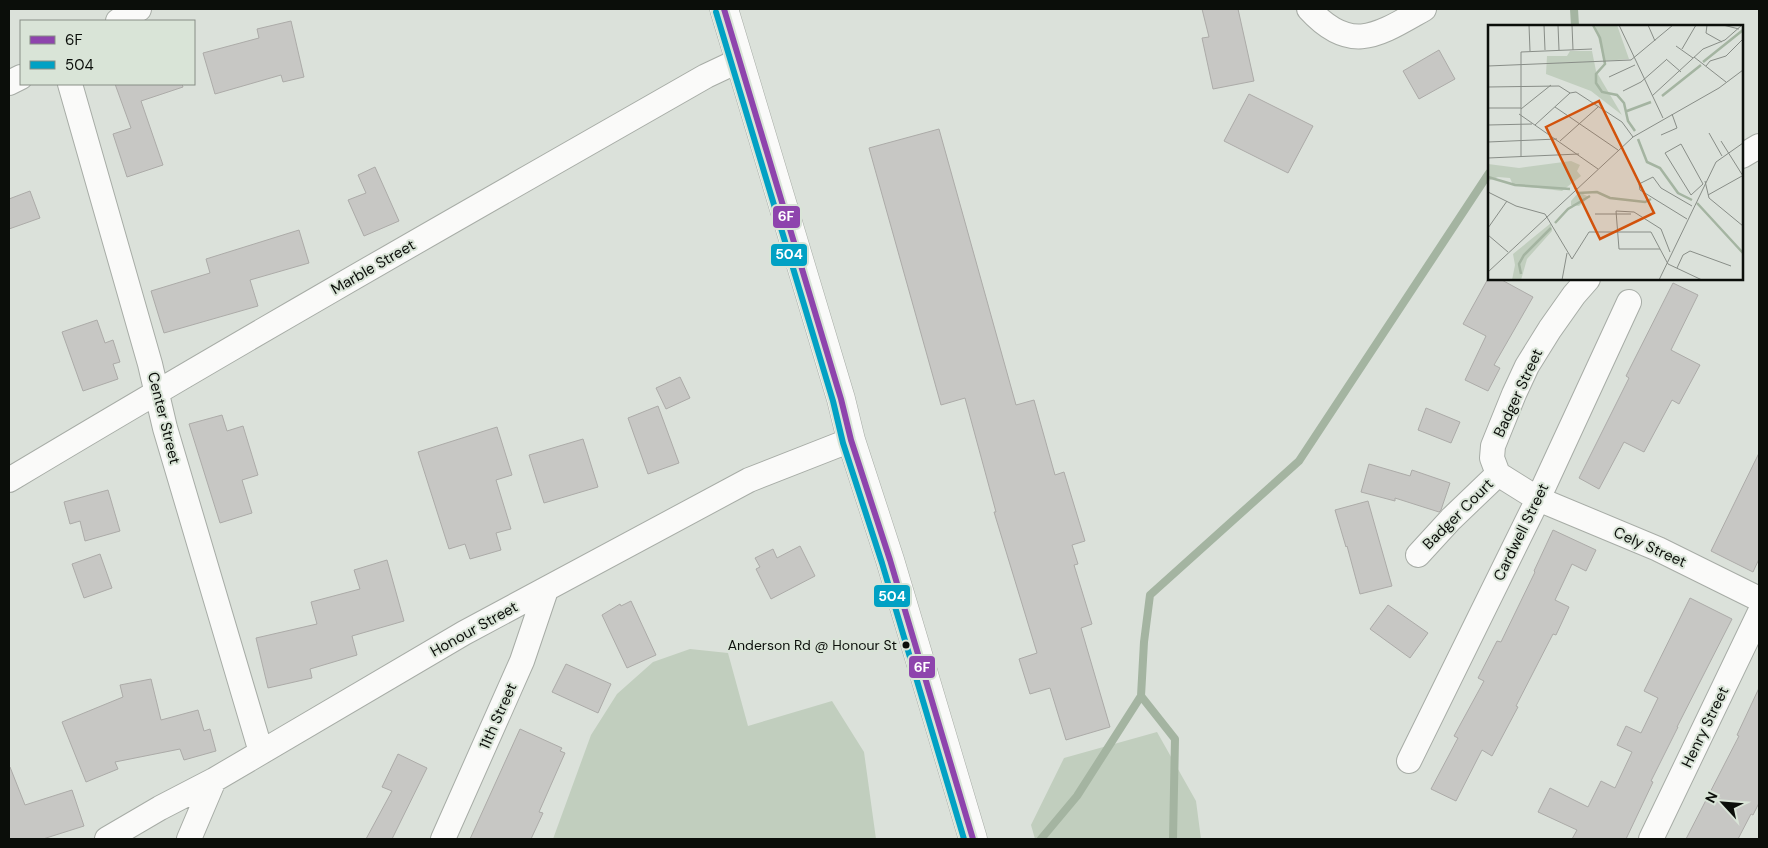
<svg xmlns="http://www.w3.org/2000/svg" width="1768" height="848" viewBox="0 0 1768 848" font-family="'DM Sans',sans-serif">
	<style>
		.green { fill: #c1cebe }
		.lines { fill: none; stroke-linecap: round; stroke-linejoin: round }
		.stream { stroke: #a4b4a1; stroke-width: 8 }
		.building { fill: #c7c7c4; stroke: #acaba8 }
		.minor-casing { stroke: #a7aca6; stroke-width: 26 }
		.secondary-casing { stroke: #a7aca6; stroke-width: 29 }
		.minor { stroke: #fafaf9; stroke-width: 24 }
		.secondary { stroke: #fafaf9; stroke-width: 28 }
		.bus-1-casing { stroke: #d9e4d7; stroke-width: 10 }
		.bus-2-casing { stroke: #d9e4d7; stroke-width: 10 }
		.bus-1 { stroke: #8e44ad; stroke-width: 6 }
		.bus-2 { stroke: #01a1c4; stroke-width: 6 }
		.bus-dot { fill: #0b0e0a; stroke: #d9e4d7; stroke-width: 2 }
		.labels { text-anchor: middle; stroke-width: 4; stroke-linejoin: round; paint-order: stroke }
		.bus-label { font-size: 14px; fill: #0b0e0a; stroke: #d9e4d7; text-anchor: end }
		.street-label { font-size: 15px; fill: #0b0e0a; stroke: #d9e4d7 }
		.inset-river { fill: none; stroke: #a4b4a1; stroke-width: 2.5 }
		.inset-road { fill: none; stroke: #888d87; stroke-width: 1 }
		.view { fill: #d2520c; fill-opacity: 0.15; stroke: #d2520c; stroke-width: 2.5 }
		.inset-edge { fill: none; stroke: #0b0e0a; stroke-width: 2.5 }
		.line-badge { stroke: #d9e4d7; stroke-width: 2 }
		.badge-label { font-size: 14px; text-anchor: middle; font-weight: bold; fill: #fff }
	</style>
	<rect width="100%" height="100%" fill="#dbe1da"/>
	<path class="green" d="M 690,649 L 728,653 L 748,726 L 832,701 L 864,752 L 876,839 L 553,839 L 591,735 L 617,694 L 653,662 Z
		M 1157,732 L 1196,801 L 1201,839 L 1035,839 L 1031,825 L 1064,758 Z"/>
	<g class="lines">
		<path class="stream" d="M 1574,9 L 1575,26
			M 1141,696 L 1175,739 L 1173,839
			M 1041,839 L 1077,796 L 1141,696 L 1144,642 L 1150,595 L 1299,461 L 1489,173"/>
	</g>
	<path class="building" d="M 1202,9 L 1238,9 L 1254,81 L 1213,89 L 1202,38 L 1209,37 Z
		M 291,21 L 304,77 L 283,82 L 281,75 L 215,94 L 203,53 L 259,38 L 257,29 Z
		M 1439,50 L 1455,79 L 1419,99 L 1403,71 Z
		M 115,84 L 182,84 L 183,87 L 141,101 L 163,165 L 127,177 L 113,134 L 131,128 Z
		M 1249,94 L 1313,126 L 1288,173 L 1224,141 Z
		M 939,129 L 1016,405 L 1034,400 L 1055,475 L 1064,472 L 1085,541 L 1072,545 L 1078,564 L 1074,565 L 1092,624 L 1081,628 L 1110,727 L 1066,740 L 1050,688 L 1030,694 L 1019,659 L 1037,653 L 994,512 L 996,512 L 965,398 L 941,405 L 869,148 Z
		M 375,167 L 399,221 L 364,236 L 348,200 L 366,193 L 358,175 Z
		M 30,191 L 40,218 L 9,229 L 9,199 Z
		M 299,230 L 309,263 L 250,280 L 258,306 L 164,333 L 151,291 L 210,273 L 206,259 Z
		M 1489,277 L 1489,279 L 1500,279 L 1533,297 L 1494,365 L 1500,368 L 1488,391 L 1465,380 L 1486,336 L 1463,324 Z
		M 1673,283 L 1698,295 L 1671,350 L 1700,365 L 1679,404 L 1672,400 L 1644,452 L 1624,442 L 1599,489 L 1579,478 L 1629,378 L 1626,376 Z
		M 97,320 L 105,343 L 113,340 L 120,362 L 113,364 L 118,379 L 83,391 L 62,332 Z
		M 680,377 L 690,398 L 666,409 L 656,388 Z
		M 658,406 L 679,463 L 648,474 L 628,418 Z
		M 1426,408 L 1460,422 L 1451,443 L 1418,430 Z
		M 222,415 L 227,431 L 243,426 L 258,475 L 242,480 L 252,513 L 220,523 L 189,424 Z
		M 497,427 L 512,475 L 496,480 L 511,529 L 496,533 L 501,550 L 470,559 L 465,544 L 449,549 L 418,452 Z
		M 583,439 L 598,487 L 544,503 L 529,455 Z
		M 1759,453 L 1759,559 L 1753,572 L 1711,551 Z
		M 1369,464 L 1410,476 L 1412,470 L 1450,483 L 1441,510 L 1439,512 L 1395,498 L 1395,501 L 1361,492 Z
		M 108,490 L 120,531 L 85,541 L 80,521 L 70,524 L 64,502 Z
		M 1368,501 L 1392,586 L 1360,594 L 1347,546 L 1346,547 L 1335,510 Z
		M 1553,530 L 1596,550 L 1586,571 L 1572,564 L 1555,600 L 1569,607 L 1556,635 L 1553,634 L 1516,706 L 1518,707 L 1492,756 L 1482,750 L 1456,801 L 1431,789 L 1458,738 L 1454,736 L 1484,681 L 1478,678 L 1497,641 L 1501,642 L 1535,572 L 1534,571 Z
		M 800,546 L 815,576 L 771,599 L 756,569 L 760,567 L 755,558 L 773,549 L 777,558 Z
		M 100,554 L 112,588 L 84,598 L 72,564 Z
		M 387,560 L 404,621 L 352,636 L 357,655 L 310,669 L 312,678 L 268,688 L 256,638 L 317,624 L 311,602 L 360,589 L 354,570 Z
		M 1690,598 L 1732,619 L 1677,727 L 1678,727 L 1651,781 L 1653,782 L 1626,839 L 1572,839 L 1577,830 L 1538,812 L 1550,788 L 1588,807 L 1601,781 L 1615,788 L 1632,752 L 1617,745 L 1626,726 L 1641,733 L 1658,698 L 1644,691 Z
		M 631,601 L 656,655 L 627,668 L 602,615 L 620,604 L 621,606 Z
		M 1388,605 L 1428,633 L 1410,658 L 1370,629 Z
		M 566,664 L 611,684 L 598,713 L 552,692 Z
		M 151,679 L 161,720 L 198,710 L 204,731 L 210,729 L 216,751 L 184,760 L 180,749 L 115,762 L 118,769 L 86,782 L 62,722 L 123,697 L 120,685 Z
		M 1759,688 L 1759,803 L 1753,815 L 1751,814 L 1738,839 L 1686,839 L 1739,736 L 1737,735 Z
		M 520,729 L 562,748 L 560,751 L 565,753 L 539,812 L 543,813 L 531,839 L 470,839 Z
		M 398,754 L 427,768 L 392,839 L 366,839 L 392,791 L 382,787 Z
		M 9,767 L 10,767 L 25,805 L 72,790 L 84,826 L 43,839 L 9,839 Z"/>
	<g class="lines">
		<defs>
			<path id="minor" d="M 1309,9 C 1351,55 1378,35 1424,9
				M 118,21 L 139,9
				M 9,83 L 21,77
				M 70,84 L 150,364 L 165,428 L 261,752
				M 1742,156 L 1759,146
				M 1588,279 L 1574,295 L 1550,329 L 1527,366 L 1514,394 L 1493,446 L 1492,458 L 1498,474 L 1538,499 L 1658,549 L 1759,599
				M 9,480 C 239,342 473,209 706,76 L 740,60
				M 1418,555 L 1451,519 L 1498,474
				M 1409,761 L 1538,499 L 1629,302
				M 107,839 L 160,808 L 214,780 L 464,633 L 749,480 L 851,440
				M 189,839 L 214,780
				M 443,839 L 522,661 L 546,590
				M 1651,839 L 1759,614"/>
			<path id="secondary" d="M 724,9 L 841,399 L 851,440 L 890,560 L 973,839"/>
		</defs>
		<use href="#minor" class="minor-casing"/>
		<use href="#secondary" class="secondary-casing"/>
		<use href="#minor" class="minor"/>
		<use href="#secondary" class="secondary"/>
		<defs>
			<path id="bus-1" d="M 724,9 L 841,399 L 851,440 L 890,560 L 973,839"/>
			<path id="bus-2" d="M 716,12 L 833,401 L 843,443 L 882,563 L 964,839"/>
		</defs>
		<use href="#bus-1" class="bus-1-casing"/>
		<use href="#bus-2" class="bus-2-casing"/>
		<use href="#bus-1" class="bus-1"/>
		<use href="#bus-2" class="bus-2"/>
	</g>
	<circle class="bus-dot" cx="906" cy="645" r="4.5"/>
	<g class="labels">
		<g class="bus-label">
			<text x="897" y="650">Anderson Rd @ Honour St</text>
		</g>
		<g class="street-label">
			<text transform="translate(373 267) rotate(-30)" y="5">Marble Street</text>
			<text transform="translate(1518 393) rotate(-65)" y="5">Badger Street</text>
			<text transform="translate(164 418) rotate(76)" y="5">Center Street</text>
			<text transform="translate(1458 514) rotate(-45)" y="5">Badger Court</text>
			<text transform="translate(1521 532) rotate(-64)" y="5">Cardwell Street</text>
			<text transform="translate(1650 547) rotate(24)" y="5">Cely Street</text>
			<text transform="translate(474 629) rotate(-29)" y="5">Honour Street</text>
			<text transform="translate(498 716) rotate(-66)" y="5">11th Street</text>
			<text transform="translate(1705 727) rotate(-64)" y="5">Henry Street</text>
		</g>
	</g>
	<g transform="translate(1488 25)">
		<rect width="255" height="255" fill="#dbe1da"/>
		<path d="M 107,0 L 129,0 L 141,34 L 116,36 ZM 82,26 L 104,26 L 108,46 L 134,90 L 103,66 L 58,49 L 59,31 L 79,31 ZM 83,136 L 92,140 L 89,146 L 93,151 L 74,166 L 25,160 L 22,153 L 10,152 L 0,156 L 0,139 L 31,143 ZM 91,167 L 101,172 L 91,181 L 83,180 L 83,176 ZM 63,198 L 64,206 L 39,234 L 33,255 L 24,255 L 27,240 L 25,229 Z" fill="#c1cebe"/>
		<path class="inset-river" d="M 105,0 L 112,13 L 117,39 L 108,49 L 108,58 L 114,67 L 129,70 L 136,78 L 140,96 L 147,106M 215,37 L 255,5M 174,71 L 213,40M 139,86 L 163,77M 150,114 L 159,137 L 172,143 L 190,168 L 204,175M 0,152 L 27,160 L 82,164M 90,168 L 109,167 L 122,173 L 157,177 L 163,174M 209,178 L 255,228M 67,198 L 80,184 L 102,171M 33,249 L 31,239 L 36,230 L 63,203"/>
		<path class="inset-road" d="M 41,0 L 42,26M 56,0 L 57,25M 70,0 L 71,25M 84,0 L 85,25M 131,0 L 175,93M 160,0 L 167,16M 219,0 L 218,8 L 234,17M 235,0 L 251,4M 188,21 L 205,33M 194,24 L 208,0M 206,32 L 238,57M 178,34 L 193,47M 0,41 L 143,35 L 185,0M 218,41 L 222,36 L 238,31 L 255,14M 121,52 L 147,40M 0,62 L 71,61 L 82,68 L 88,67 L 134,97 L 145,112M 135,66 L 153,57 L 178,35M 164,71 L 215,24 L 237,15 L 254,0M 67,82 L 130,125M 0,83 L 33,83M 33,84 L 63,60M 31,89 L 110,144M 0,100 L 44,99M 47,100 L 82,68M 221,108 L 234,131M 173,110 L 189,103 L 184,89M 72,116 L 110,82M 233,116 L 255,151M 0,117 L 69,114M 193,119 L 215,159 L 203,170 L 177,128 ZM 33,132 L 33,27 L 104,24M 0,133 L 91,129M 217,156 L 221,173 L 255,201M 0,167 L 28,181 L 57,189 L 84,234 L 101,207 L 163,207 L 180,239 L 214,255M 220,170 L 254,151M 107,189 L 143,189M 199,194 L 152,165 L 151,159 L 165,152 L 173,163 L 204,181M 0,203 L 19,176M 0,210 L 20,227M 172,224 L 131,224 L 128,186 L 146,187 L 173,204 L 182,227M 189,243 L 195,230 L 202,226 L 243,241M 0,247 L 145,112 L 231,63 L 255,45M 74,255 L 79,228M 171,255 L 228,137 L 255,118"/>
		<path class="view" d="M 111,76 L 166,188 L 112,214 L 58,102 Z"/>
		<rect width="255" height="255" class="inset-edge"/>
	</g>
	<g class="line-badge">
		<rect x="772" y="205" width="29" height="24" rx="5" fill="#8e44ad"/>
		<rect x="770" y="243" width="38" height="24" rx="5" fill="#01a1c4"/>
		<rect x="873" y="584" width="38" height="24" rx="5" fill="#01a1c4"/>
		<rect x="908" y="655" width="28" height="24" rx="5" fill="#8e44ad"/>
	</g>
	<g class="badge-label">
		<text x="786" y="221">6F</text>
		<text x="789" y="259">504</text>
		<text x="892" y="601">504</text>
		<text x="922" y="672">6F</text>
	</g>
	<rect width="1768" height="848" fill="none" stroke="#0b0e0a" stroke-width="20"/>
	<rect x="20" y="20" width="175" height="65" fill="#d9e4d7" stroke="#878e85"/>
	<rect x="30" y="36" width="25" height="8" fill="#8e44ad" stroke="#878e85"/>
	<text x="65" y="45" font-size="15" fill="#0b0e0a">6F</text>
	<rect x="30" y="61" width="25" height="8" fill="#01a1c4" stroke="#878e85"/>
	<text x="65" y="70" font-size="15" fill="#0b0e0a">504</text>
	<g transform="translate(1723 803) rotate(296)" stroke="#d9e4d7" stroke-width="4" paint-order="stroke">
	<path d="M0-4L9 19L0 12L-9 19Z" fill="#0b0e0a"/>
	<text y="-8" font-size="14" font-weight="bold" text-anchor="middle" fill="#0b0e0a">N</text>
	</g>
</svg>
